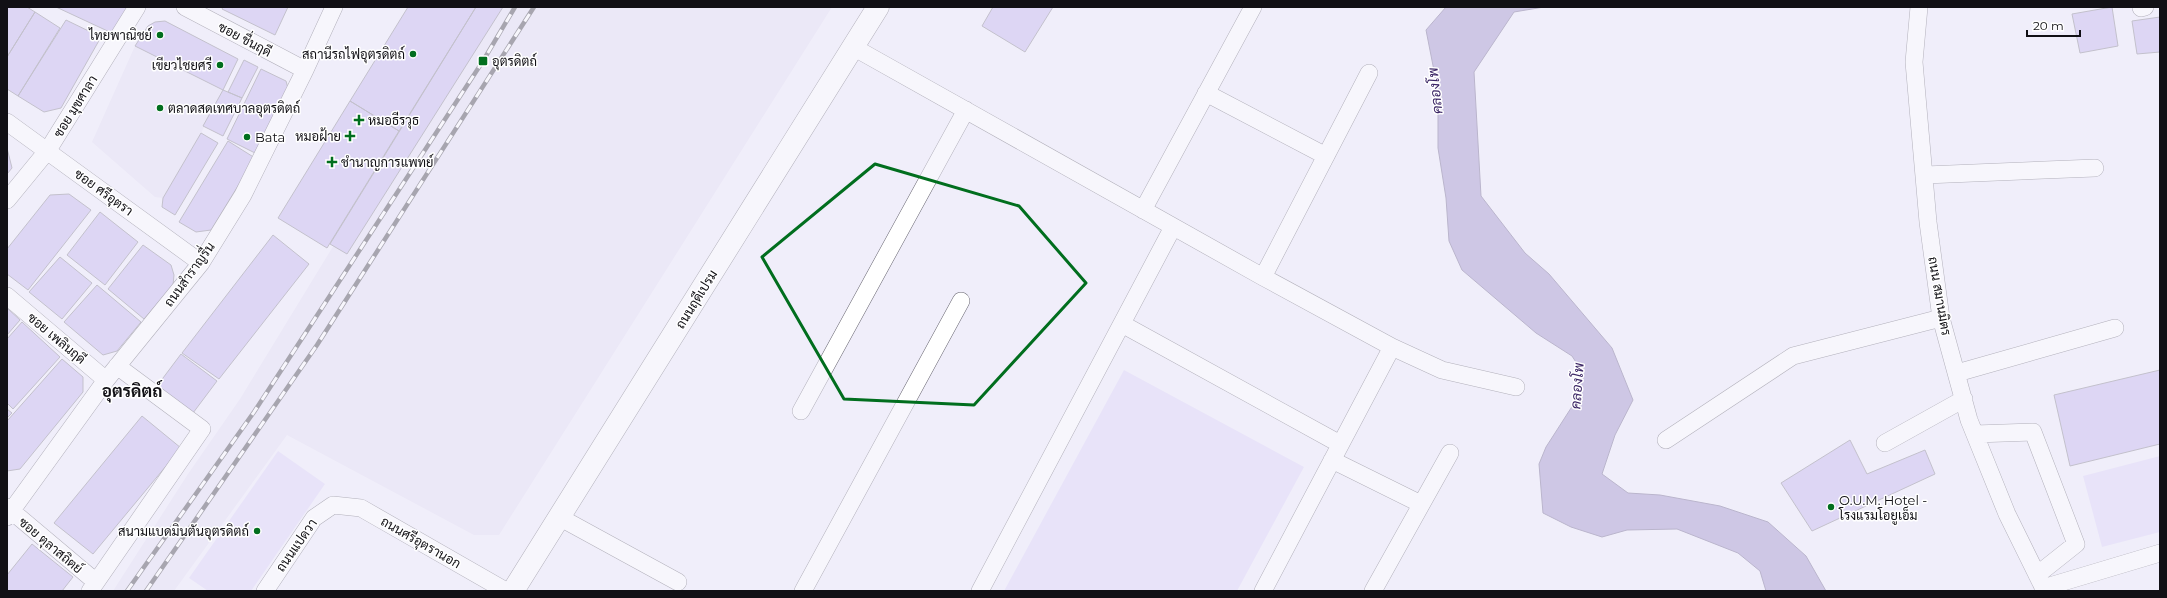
<svg xmlns="http://www.w3.org/2000/svg" width="2167" height="598" viewBox="0 0 2167 598" font-family="Montserrat,Sarabun,sans-serif">
	<style>
		.built { fill: #e4dff3 }
		.green { fill: #ded6f8 }
		.water { fill: #a598cd; stroke: #796f96 }
		.building { fill: #c5b8ee; stroke: #8c8995 }
		.lines { fill: none; stroke-linecap: round; stroke-linejoin: round }
		.minor-casing { stroke: #686671; stroke-width: 18 }
		.major-casing { stroke: #686671; stroke-width: 23 }
		.minor { stroke: #fff; stroke-width: 17 }
		.major { stroke: #fff; stroke-width: 22 }
		.rail-casing { stroke: #4e4d54; stroke-width: 4.5 }
		.rail { stroke: #fff; stroke-width: 3; stroke-dasharray: 9; stroke-linecap: butt }
		.marked { fill: none; stroke: #016e1e; stroke-width: 3; stroke-linejoin: round }
		.poi-dot { fill: #016e1e; stroke: #fff; stroke-width: 1.5 }
		.labels { text-anchor: middle; stroke-width: 3; stroke-linejoin: round; paint-order: stroke }
		.poi-label { font-size: 13px; fill: #111015; stroke: #fff; text-anchor: start }
		.street-label { font-size: 13px; fill: #111015; stroke: #fff }
		.water-label { font-size: 14px; font-style: italic; fill: #3a2464; stroke: #fff }
		.district-label { font-size: 17px; font-weight: bold; fill: #111015; stroke: #fff }
	</style>
	<rect width="100%" height="100%" fill="#f0eefa"/>
	<path class="built" d="M 479,7 L 832,7 L 499,535 L 474,535 L 287,435 L 174,591 L 113,591 L 188,474 L 240,399 Z
		M 135,46 L 223,90 L 201,133 L 163,198 L 155,197 L 92,142 Z"/>
	<path class="green" d="M 1124,370 L 1304,467 L 1237,591 L 1004,591 Z
		M 278,451 L 325,484 L 251,591 L 208,591 L 189,578 Z
		M 2160,456 L 2160,532 L 2102,547 L 2083,476 Z"/>
	<path class="water" d="M 1446,7 L 1544,7 L 1514,12 L 1474,72 L 1481,196 L 1525,253 L 1549,274 L 1612,348 L 1633,400 L 1615,435 L 1602,474 L 1628,493 L 1660,495 L 1720,506 L 1768,522 L 1806,556 L 1826,591 L 1766,591 L 1760,571 L 1738,553 L 1677,529 L 1627,530 L 1602,537 L 1571,527 L 1543,513 L 1539,464 L 1546,447 L 1573,405 L 1581,370 L 1572,356 L 1536,333 L 1462,270 L 1449,241 L 1446,198 L 1438,148 L 1438,91 L 1426,30 Z"/>
	<path class="building" d="M 7,7 L 27,7 L 35,12 L 7,57 Z
		M 56,7 L 128,7 L 114,34 Z
		M 223,7 L 288,7 L 275,35 L 222,9 Z
		M 408,7 L 476,7 L 399,131 L 350,101 Z
		M 476,7 L 503,7 L 347,254 L 330,244 Z
		M 993,7 L 1053,7 L 1025,52 L 982,26 Z
		M 2112,7 L 2118,46 L 2080,53 L 2072,14 Z
		M 35,12 L 60,28 L 18,96 L 7,89 L 7,57 Z
		M 2160,17 L 2160,52 L 2137,54 L 2132,21 Z
		M 66,20 L 101,37 L 61,108 L 44,112 L 18,96 Z
		M 165,21 L 238,59 L 223,90 L 135,46 L 148,26 L 155,22 Z
		M 244,60 L 258,67 L 242,98 L 228,92 Z
		M 261,69 L 286,81 L 289,92 L 257,154 L 227,139 Z
		M 223,90 L 242,98 L 223,136 L 203,126 Z
		M 350,101 L 399,131 L 327,248 L 278,218 Z
		M 201,133 L 218,143 L 175,215 L 162,207 L 163,198 Z
		M 228,141 L 255,158 L 211,230 L 196,232 L 179,222 Z
		M 7,148 L 12,168 L 7,174 Z
		M 69,194 L 91,210 L 28,290 L 7,274 L 7,249 L 50,195 Z
		M 100,212 L 138,242 L 105,285 L 67,255 Z
		M 273,235 L 309,264 L 219,379 L 182,353 Z
		M 143,245 L 171,265 L 174,275 L 173,285 L 144,319 L 108,289 Z
		M 60,257 L 92,283 L 62,319 L 29,292 Z
		M 97,285 L 141,322 L 117,351 L 103,355 L 64,322 Z
		M 7,308 L 20,320 L 7,335 Z
		M 22,322 L 60,357 L 13,409 L 7,403 L 7,339 Z
		M 181,354 L 217,381 L 193,413 L 157,386 Z
		M 62,359 L 83,377 L 83,392 L 20,469 L 7,471 L 7,421 Z
		M 2160,370 L 2160,444 L 2070,466 L 2054,395 Z
		M 7,409 L 12,413 L 7,418 Z
		M 142,416 L 181,448 L 93,554 L 54,523 Z
		M 1850,440 L 1867,474 L 1925,450 L 1935,474 L 1812,531 L 1781,483 Z
		M 32,544 L 73,577 L 62,591 L 7,591 L 7,575 Z"/>
	<g class="lines">
		<defs>
			<path id="minor" d="M 185,7 L 305,70
				M 1919,7 L 1914,62 L 1928,222 L 1941,318 L 1969,420 L 2007,514 L 2045,591
				M 2141,8 L 2145,7
				M 853,47 L 1263,277 L 1392,347 L 1442,370 L 1516,387
				M 1206,93 L 1326,156
				M 7,122 L 201,263
				M 1925,175 L 2095,168
				M 7,200 L 48,150 L 137,7
				M 1143,210 L 1253,7
				M 1263,277 L 1369,73
				M 7,296 L 106,380
				M 1122,324 L 1340,444
				M 1957,373 L 2115,328
				M 801,411 L 966,110
				M 1975,434 L 2033,432 L 2076,544 L 2037,575
				M 1666,440 L 1793,356 L 1941,318
				M 1885,443 L 1964,399
				M 1332,460 L 1421,504
				M 7,507 L 96,582
				M 7,517 L 106,380 L 201,263 L 243,195 L 305,70 L 334,7
				M 559,517 L 678,582
				M 2043,588 L 2160,553
				M 90,591 L 202,429 L 117,366
				M 265,591 L 314,518 L 333,505 L 361,508 L 506,591
				M 803,591 L 961,301
				M 980,591 L 1173,227
				M 1263,591 L 1392,347
				M 1373,591 L 1450,453"/>
			<path id="major" d="M 513,591 L 878,7"/>
		</defs>
		<use href="#minor" class="minor-casing"/>
		<use href="#major" class="major-casing"/>
		<use href="#minor" class="minor"/>
		<use href="#major" class="major"/>
		<defs>
			<path id="rail" d="M 127,591 L 254,412 L 483,61 L 515,7
				M 146,591 L 317,345 L 534,7"/>
		</defs>
		<use href="#rail" class="rail-casing"/>
		<use href="#rail" class="rail"/>
	</g>
	<path d="M0 0H2167V598H0ZM 875,164 L 1019,206 L 1086,283 L 974,405 L 844,399 L 762,257 Z" fill="#f0eefa" fill-opacity=".55" fill-rule="evenodd"/>
	<path class="marked" d="M 875,164 L 1019,206 L 1086,283 L 974,405 L 844,399 L 762,257 Z"/>
	<g class="poi-dot">
		<circle cx="160" cy="35" r="4"/>
		<circle cx="413" cy="54" r="4"/>
		<rect x="478" y="56" width="10" height="10" rx="2"/>
		<circle cx="220" cy="65" r="4"/>
		<circle cx="160" cy="108" r="4"/>
		<path d="M357 114h4v4h4v4h-4v4h-4v-4h-4v-4h4z"/>
		<path d="M348 130h4v4h4v4h-4v4h-4v-4h-4v-4h4z"/>
		<circle cx="247" cy="137" r="4"/>
		<path d="M330 156h4v4h4v4h-4v4h-4v-4h-4v-4h4z"/>
		<circle cx="1831" cy="507" r="4"/>
		<circle cx="257" cy="531" r="4"/>
	</g>
	<g class="labels">
		<g class="poi-label">
			<text x="152" y="40" text-anchor="end">ไทยพาณิชย์</text>
			<text x="405" y="59" text-anchor="end">สถานีรถไฟอุตรดิตถ์</text>
			<text x="492" y="66">อุตรดิตถ์</text>
			<text x="212" y="70" text-anchor="end">เขียวไชยศรี</text>
			<text x="168" y="113">ตลาดสดเทศบาลอุตรดิตถ์</text>
			<text x="368" y="125">หมอธีรวุธ</text>
			<text x="341" y="141" text-anchor="end">หมอฝ้าย</text>
			<text x="255" y="142">Bata</text>
			<text x="341" y="167">ชำนาญการแพทย์</text>
			<text x="1839" y="505">O.U.M. Hotel -<tspan x="1839" dy="15">โรงแรมโอยูเอ็ม</tspan></text>
			<text x="249" y="536" text-anchor="end">สนามแบดมินตันอุตรดิตถ์</text>
		</g>
		<g class="street-label">
			<text transform="translate(245 39) rotate(28)" y="5">ซอย ชื่นฤดี</text>
			<text transform="translate(75 106) rotate(-58)" y="5">ซอย มุขศาลา</text>
			<text transform="translate(104 192) rotate(36)" y="5">ซอย ศรีอุตรา</text>
			<text transform="translate(189 274) rotate(-54)" y="5">ถนนสำราญรื่น</text>
			<text transform="translate(1940 296) rotate(80)" y="5">ถนน สมานมิตร</text>
			<text transform="translate(696 299) rotate(-58)" y="5">ถนนฤดีเปรม</text>
			<text transform="translate(57 338) rotate(40)" y="5">ซอย เพลินฤดี</text>
			<text transform="translate(421 542) rotate(30)" y="5">ถนนศรีอุตรานอก</text>
			<text transform="translate(51 545) rotate(40)" y="5">ซอย ตุลาสถิตย์</text>
			<text transform="translate(296 545) rotate(-55)" y="5">ถนนแปดวา</text>
		</g>
		<g class="water-label">
			<text transform="translate(1435 91) rotate(-96)" y="5">คลองโพ</text>
			<text transform="translate(1577 386) rotate(-86)" y="5">คลองโพ</text>
		</g>
		<g class="district-label">
			<text x="132" y="397">อุตรดิตถ์</text>
		</g>
	</g>
	<rect width="2167" height="598" fill="none" stroke="#111015" stroke-width="16"/>
	<path d="M2027 30v6h53v-6" fill="none" stroke="#111015" stroke-width="2"/>
	<text x="2033" y="30" font-size="12" fill="#111015" stroke="#ffffff" stroke-width="3" paint-order="stroke">20 m</text>
</svg>
